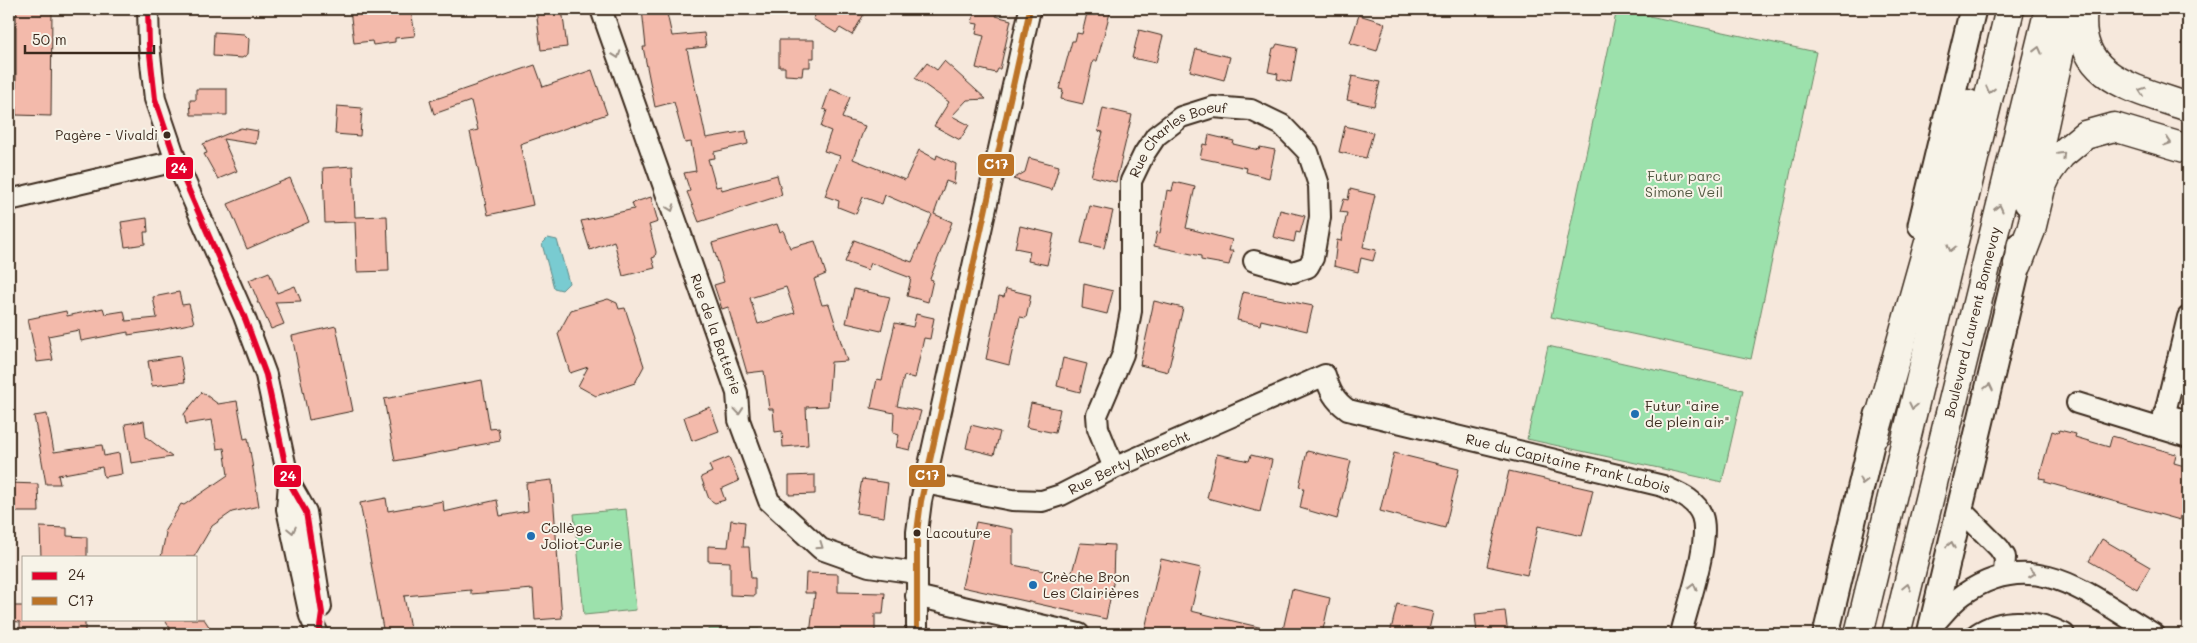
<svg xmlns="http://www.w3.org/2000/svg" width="2197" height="643" viewBox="0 0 2197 643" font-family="Mali,sans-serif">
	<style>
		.green { fill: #9ce1ac; stroke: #6c8665 }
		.water { fill: #79cbd1; stroke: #608b89 }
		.building { fill: #f3baab; stroke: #3b2a1e; fill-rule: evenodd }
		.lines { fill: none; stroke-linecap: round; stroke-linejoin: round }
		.minor-casing { stroke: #3b2a1e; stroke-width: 24 }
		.major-casing { stroke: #3b2a1e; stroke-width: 29 }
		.highway-casing { stroke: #3b2a1e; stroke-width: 31 }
		.minor { stroke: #f7f3e8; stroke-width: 20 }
		.major { stroke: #f7f3e8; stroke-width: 25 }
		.highway { stroke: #f7f3e8; stroke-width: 28 }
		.bus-1-casing { stroke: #f7f3e8; stroke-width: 10 }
		.bus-2-casing { stroke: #f7f3e8; stroke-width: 10 }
		.bus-1 { stroke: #e4002b; stroke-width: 6 }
		.bus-2 { stroke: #bc7326; stroke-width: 6 }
		.oneway { stroke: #998e83 }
		.bus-dot { fill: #3b2a1e; stroke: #f7f3e8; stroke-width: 2 }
		.poi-dot { fill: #1f6fb2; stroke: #f7f3e8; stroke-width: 2 }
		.labels { text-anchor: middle; stroke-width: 4; stroke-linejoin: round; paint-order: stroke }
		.bus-label { font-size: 13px; fill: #3b2a1e; stroke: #f7f3e8; text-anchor: end }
		.street-label { font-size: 14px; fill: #3b2a1e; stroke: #f7f3e8 }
		.park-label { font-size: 14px; fill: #535842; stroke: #f7f3e8 }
		.poi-label { font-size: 14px; fill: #3b2a1e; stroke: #f7f3e8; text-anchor: start }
		.line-badge { stroke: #f7f3e8; stroke-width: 2 }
		.badge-label { font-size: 14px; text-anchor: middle; font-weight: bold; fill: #fff }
	</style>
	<rect width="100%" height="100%" fill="#f6e8dc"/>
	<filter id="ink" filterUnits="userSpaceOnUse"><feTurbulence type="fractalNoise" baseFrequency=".02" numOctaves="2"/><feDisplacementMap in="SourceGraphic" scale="10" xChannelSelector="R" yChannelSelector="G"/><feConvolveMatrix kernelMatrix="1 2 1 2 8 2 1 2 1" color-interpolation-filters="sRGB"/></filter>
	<g filter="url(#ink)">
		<path class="green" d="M 1617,9 L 1816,52 L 1751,359 L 1551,317 Z
			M 1548,346 L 1743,390 L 1722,482 L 1527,439 Z
			M 626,509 L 636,610 L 584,615 L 574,514 Z
			M 709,629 L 759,629 L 759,634 L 709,634 Z"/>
		<path class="water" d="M 548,238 L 557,240 L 569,283 L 562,290 L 554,288 L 542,244 Z"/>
		<path class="building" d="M 16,9 L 52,9 L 51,116 L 16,115 Z
			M 350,9 L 411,9 L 415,36 L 395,38 L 395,42 L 373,45 L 372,41 L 354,43 Z
			M 536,9 L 562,9 L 567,47 L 541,50 Z
			M 642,9 L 666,9 L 672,36 L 704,33 L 706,47 L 687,49 L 706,138 L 746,131 L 748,144 L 714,152 L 715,158 L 708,159 L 716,187 L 721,186 L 722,190 L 777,175 L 782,195 L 699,222 L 687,192 L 690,191 L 684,173 L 696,171 L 691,142 L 685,143 L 674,102 L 655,107 L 643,47 L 646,47 Z
			M 819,9 L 867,9 L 852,35 L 840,28 L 836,33 L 813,19 Z
			M 975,9 L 998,9 L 996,16 L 1011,20 L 1000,69 L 998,69 L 996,73 L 976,68 L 984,36 L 976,34 L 978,24 L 972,23 Z
			M 1097,9 L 1111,9 L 1097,61 L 1093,61 L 1083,104 L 1061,99 L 1063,90 L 1059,89 L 1072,41 L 1075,41 L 1077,33 L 1082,34 L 1087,13 L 1095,15 Z
			M 1359,15 L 1385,23 L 1377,51 L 1350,43 Z
			M 1139,30 L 1163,36 L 1156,63 L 1132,58 Z
			M 214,32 L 244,34 L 249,39 L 248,54 L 242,58 L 213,56 Z
			M 779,40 L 814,40 L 814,58 L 810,58 L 810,67 L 803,67 L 802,76 L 785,75 L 785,67 L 779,67 Z
			M 1277,44 L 1297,48 L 1291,82 L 1277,79 L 1278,74 L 1268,72 L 1273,48 L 1275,48 Z
			M 1196,49 L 1230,57 L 1224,80 L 1190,71 Z
			M 944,61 L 986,99 L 967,100 L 952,116 L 969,125 L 960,140 L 934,126 L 949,102 L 915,78 L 927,63 L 937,70 Z
			M 535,65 L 543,87 L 592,70 L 607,114 L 520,144 L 533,205 L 488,215 L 470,132 L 478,130 L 471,101 L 434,114 L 430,101 Z
			M 1352,76 L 1380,82 L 1374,106 L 1347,100 Z
			M 196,89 L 227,89 L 227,115 L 191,115 L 190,100 L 196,100 Z
			M 830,89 L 850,97 L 842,118 L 865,126 L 853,159 L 905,180 L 919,150 L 936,159 L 937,155 L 956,164 L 954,184 L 946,181 L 934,214 L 952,222 L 930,279 L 933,280 L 928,302 L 907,296 L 911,278 L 871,263 L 868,270 L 845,262 L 854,240 L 912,262 L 932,215 L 885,195 L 882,204 L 863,197 L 856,214 L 838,207 L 839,201 L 825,196 L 840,156 L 824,151 L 831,131 L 821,127 L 827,110 L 823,109 Z
			M 337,106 L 362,108 L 360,136 L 335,134 Z
			M 1103,108 L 1132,115 L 1116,182 L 1091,176 L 1103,132 L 1098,131 Z
			M 1345,126 L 1373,133 L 1366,158 L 1339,152 Z
			M 241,128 L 258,131 L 256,144 L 223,139 L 237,171 L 218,179 L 204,154 L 207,153 L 203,144 Z
			M 1209,135 L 1234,141 L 1233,144 L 1259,150 L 1260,147 L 1275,150 L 1269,178 L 1246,172 L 1247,168 L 1200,158 L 1203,144 L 1207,145 Z
			M 1029,158 L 1059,166 L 1052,190 L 1013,179 L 1025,172 Z
			M 353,166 L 355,217 L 387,216 L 389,271 L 357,272 L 355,222 L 325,223 L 323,168 Z
			M 290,178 L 309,222 L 247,249 L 228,204 Z
			M 1174,182 L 1195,187 L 1186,228 L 1232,240 L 1229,251 L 1233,251 L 1229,265 L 1201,260 L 1201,256 L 1154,246 L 1157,232 L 1160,233 L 1167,190 L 1172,191 Z
			M 1350,189 L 1375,195 L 1363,247 L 1376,250 L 1373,261 L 1361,258 L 1358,272 L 1334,266 L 1337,240 L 1341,241 L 1347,213 L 1340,212 L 1344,199 L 1348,200 Z
			M 651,197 L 658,222 L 649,225 L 656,252 L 655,257 L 652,258 L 655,268 L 623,276 L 614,241 L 590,250 L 581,221 L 634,209 L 632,203 Z
			M 1090,206 L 1113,211 L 1104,248 L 1081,243 Z
			M 1280,210 L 1305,216 L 1300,233 L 1296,232 L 1294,242 L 1273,237 Z
			M 147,218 L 148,232 L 144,232 L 145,244 L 125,247 L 121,222 Z
			M 777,224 L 780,232 L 783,230 L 790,248 L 815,241 L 826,274 L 814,279 L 822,305 L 829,304 L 847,361 L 831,362 L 828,406 L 806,407 L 808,445 L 783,447 L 782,431 L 775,432 L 773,409 L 769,409 L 764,371 L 747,373 L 728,307 L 722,309 L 714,285 L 724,282 L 712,243 ZM 786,287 L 795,313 L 758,324 L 750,298 Z
			M 1020,226 L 1054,234 L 1047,265 L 1028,261 L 1030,251 L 1015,248 Z
			M 269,272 L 277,293 L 295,286 L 301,301 L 275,302 L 284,324 L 271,329 L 259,303 L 257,303 L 258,301 L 249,280 Z
			M 1084,284 L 1113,291 L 1107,314 L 1082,308 Z
			M 854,289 L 890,297 L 881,331 L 846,323 Z
			M 1006,289 L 1031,295 L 1026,318 L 1020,317 L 1009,365 L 986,359 L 999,296 L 1004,297 Z
			M 179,292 L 182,305 L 189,304 L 194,323 L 160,330 L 128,335 L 128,332 L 81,341 L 79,330 L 48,336 L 53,360 L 37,362 L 28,319 L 66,311 L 67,316 L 103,308 L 105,314 L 124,311 L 126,321 L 157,318 L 153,297 Z
			M 1243,292 L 1313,306 L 1307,331 L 1261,320 L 1260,325 L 1237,320 Z
			M 608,299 L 617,303 L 619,309 L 625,308 L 644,366 L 635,383 L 596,396 L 578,386 L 588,367 L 570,373 L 558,334 L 571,310 Z
			M 1154,301 L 1183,308 L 1168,372 L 1140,365 Z
			M 916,314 L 934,318 L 930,339 L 924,338 L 915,378 L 904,376 L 897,406 L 921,411 L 910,450 L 896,447 L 899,435 L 893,433 L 894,413 L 871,408 L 877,379 L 882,380 L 895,323 L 913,327 Z
			M 336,326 L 353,411 L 309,420 L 292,336 Z
			M 180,356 L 185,382 L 152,386 L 148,361 Z
			M 1063,358 L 1087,364 L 1080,392 L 1057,386 Z
			M 482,380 L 490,429 L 498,428 L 500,441 L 395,461 L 384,399 Z
			M 202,392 L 218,404 L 237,401 L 244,439 L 248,438 L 259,506 L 232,512 L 212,526 L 194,557 L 161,557 L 166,533 L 164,532 L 181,504 L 184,505 L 228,475 L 224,448 L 217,449 L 212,420 L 186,424 L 184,414 Z
			M 1031,403 L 1060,409 L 1055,433 L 1026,427 Z
			M 710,407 L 719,431 L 692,441 L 684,417 Z
			M 47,414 L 54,452 L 102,445 L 104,456 L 119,453 L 122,474 L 104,477 L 102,467 L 58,475 L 60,484 L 46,484 L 34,416 Z
			M 144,421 L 146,437 L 172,457 L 131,463 L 125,424 Z
			M 971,425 L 1000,432 L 994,455 L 966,448 Z
			M 2059,430 L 2076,434 L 2075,437 L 2109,447 L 2112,436 L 2176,454 L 2174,463 L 2188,467 L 2188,491 L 2180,520 L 2045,482 L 2045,479 L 2039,478 L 2052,431 L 2058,433 Z
			M 1307,451 L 1351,461 L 1337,519 L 1300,508 L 1304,488 L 1299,487 Z
			M 1394,453 L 1459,469 L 1445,528 L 1380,511 Z
			M 1217,454 L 1249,461 L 1251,455 L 1272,460 L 1260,512 L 1207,498 Z
			M 729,457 L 739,481 L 721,489 L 725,500 L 715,503 L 709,499 L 701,477 L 712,472 L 709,465 Z
			M 1509,471 L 1593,490 L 1582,536 L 1538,526 L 1527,575 L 1487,566 Z
			M 815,475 L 815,494 L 789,495 L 789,476 Z
			M 862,479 L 888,483 L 884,517 L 856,513 Z
			M 552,480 L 562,618 L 535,620 L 533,589 L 471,594 L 471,590 L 404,596 L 411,634 L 384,634 L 360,503 L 386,498 L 388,511 L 443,501 L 444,512 L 497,500 L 500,516 L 528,511 L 526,483 Z
			M 9,483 L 38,484 L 39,512 L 9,512 Z
			M 731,520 L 745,522 L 743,547 L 749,547 L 751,578 L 755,578 L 755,596 L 730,595 L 730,562 L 708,561 L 708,546 L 728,547 Z
			M 976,522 L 1013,529 L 1013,565 L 1071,576 L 1080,543 L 1114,545 L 1113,584 L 1106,619 L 962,587 Z
			M 40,527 L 67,528 L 67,536 L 87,537 L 87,557 L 41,557 Z
			M 2102,539 L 2150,567 L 2137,589 L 2089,561 Z
			M 1161,559 L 1201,568 L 1191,611 L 1267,629 L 1267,634 L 1169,634 L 1145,629 Z
			M 806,573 L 838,574 L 838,592 L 885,593 L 883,614 L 875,614 L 875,634 L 810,634 L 815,593 L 805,593 Z
			M 1292,589 L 1330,598 L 1322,634 L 1282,634 Z
			M 1397,604 L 1433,612 L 1428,634 L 1390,634 Z
			M 9,606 L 24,606 L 24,619 L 85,619 L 85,634 L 20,634 L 20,622 L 9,621 Z
			M 1505,611 L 1508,634 L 1477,634 L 1475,614 Z
			M 164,619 L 204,619 L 214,634 L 174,634 Z"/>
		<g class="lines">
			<defs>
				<g id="minor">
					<path d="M 148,9 L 149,45 L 155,99 L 176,161 L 244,316 L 266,375 L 289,482 L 287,509 L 310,616 L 318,634"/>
					<path id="s1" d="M 601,9 L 737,393 L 739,420 L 769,501 L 821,549 L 869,566 L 916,573"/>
					<path d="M 9,200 L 176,161"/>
					<path d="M 2077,403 L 2188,437"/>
					<path d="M 2164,414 L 2188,421"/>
					<path d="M 2161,429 L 2188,317"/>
					<path id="s2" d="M 1114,468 L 1098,428 L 1097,415 L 1123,354 L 1131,311 L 1131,181 L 1144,154 L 1156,136 L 1181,117 L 1213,107 L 1251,110 L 1282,125 L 1308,152 L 1319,185 L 1320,217 L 1313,258 L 1308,267 L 1293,272 L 1254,261"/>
					<path d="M 289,482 L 306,512 L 321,607"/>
					<path id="s3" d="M 924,483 L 1012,500 L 1042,501 L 1061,495 L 1114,468 L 1325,375 C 1330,391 1334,400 1348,410 L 1663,486 C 1678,493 1696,499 1702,516 C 1711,540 1687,608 1681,634"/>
					<path d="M 1960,509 L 1999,548 L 2005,557 L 2004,575"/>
					<path d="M 916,596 L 1079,634"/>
					<path d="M 1932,626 C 1942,616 1952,602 1964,594 C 2036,544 2091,597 2154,634"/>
					<path d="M 917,634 L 917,532 L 921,501 L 1030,9"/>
					<path d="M 1977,634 C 2004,616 2036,620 2064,634"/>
				</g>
				<path id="major" d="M 2027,203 L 2039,148
					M 1921,225 L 1973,9
					M 1826,634 L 1878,415
					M 1930,634 L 2018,264 L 2020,245"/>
				<g id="highway">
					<path d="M 2083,9 C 2074,79 2136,89 2188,107"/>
					<path d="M 2039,148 L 2069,9"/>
					<path d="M 2018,264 L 2031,230 L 2041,188 L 2049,171 L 2061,155 L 2085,135 L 2114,127 L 2188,149"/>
					<path d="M 1875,434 L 1968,104"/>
					<path d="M 1859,634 L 2010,9"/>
					<path id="s4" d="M 1896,634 L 2049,9"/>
				</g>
			</defs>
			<use href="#minor" class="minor-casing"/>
			<use href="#major" class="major-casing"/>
			<use href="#highway" class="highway-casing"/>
			<use href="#minor" class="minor"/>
			<use href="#major" class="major"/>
			<use href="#highway" class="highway"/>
			<defs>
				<path id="bus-1" d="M 148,9 L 149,45 L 155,99 L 176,161 L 244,316 L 266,375 L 289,482 L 306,512 L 322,613 L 319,634"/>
				<path id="bus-2" d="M 917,634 L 917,532 L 921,501 L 1030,9"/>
			</defs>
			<use href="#bus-1" class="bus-1-casing"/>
			<use href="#bus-2" class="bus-2-casing"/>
			<use href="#bus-1" class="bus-1"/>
			<use href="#bus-2" class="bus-2"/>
		</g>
		<defs><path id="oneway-chevron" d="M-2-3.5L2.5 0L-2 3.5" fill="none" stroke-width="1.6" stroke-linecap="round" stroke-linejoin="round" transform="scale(1.25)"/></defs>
		<g class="oneway">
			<use href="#oneway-chevron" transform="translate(2038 50) rotate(-76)"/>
			<use href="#oneway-chevron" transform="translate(617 55) rotate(71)"/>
			<use href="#oneway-chevron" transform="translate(1990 90) rotate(104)"/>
			<use href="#oneway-chevron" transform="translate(2142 91) rotate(-161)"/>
			<use href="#oneway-chevron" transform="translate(2168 142) rotate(18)"/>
			<use href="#oneway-chevron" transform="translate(2062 155) rotate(-46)"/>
			<use href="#oneway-chevron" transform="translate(671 208) rotate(70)"/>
			<use href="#oneway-chevron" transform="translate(1999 208) rotate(-76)"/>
			<use href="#oneway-chevron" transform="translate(1951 248) rotate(104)"/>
			<use href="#oneway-chevron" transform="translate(1989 387) rotate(-77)"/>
			<use href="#oneway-chevron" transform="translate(1913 406) rotate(103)"/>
			<use href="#oneway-chevron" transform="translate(739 411) rotate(85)"/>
			<use href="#oneway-chevron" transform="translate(1863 481) rotate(104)"/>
			<use href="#oneway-chevron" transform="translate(292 530) rotate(78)"/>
			<use href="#oneway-chevron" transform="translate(1951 545) rotate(-77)"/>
			<use href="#oneway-chevron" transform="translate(820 546) rotate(35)"/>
			<use href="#oneway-chevron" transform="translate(2032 573) rotate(6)"/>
			<use href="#oneway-chevron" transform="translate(1693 587) rotate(-76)"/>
			<use href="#oneway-chevron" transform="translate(1907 587) rotate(-77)"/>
		</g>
	</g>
	<g class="bus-dot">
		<circle cx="167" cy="135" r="4.5"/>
		<circle cx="917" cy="533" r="4.5"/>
	</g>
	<g class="poi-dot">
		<circle cx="1635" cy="414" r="5"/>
		<circle cx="531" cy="536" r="5"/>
		<circle cx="1033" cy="585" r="5"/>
	</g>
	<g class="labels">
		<g class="bus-label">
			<text x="158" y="140">Pagère - Vivaldi</text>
			<text x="926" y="538" text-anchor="start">Lacouture</text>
		</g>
		<g class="street-label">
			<text dy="5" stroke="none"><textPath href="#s2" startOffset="364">Rue Charles Boeuf</textPath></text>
			<text dy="5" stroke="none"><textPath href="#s4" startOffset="321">Boulevard Laurent Bonnevay</textPath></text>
			<text dy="5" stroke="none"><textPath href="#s1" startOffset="345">Rue de la Batterie</textPath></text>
			<text dy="5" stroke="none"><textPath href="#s3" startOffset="215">Rue Berty Albrecht</textPath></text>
			<text dy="5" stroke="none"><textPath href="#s3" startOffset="699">Rue du Capitaine Frank Labois</textPath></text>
		</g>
		<g class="park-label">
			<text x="1684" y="181">Futur parc<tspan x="1684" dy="16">Simone Veil</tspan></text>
		</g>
		<g class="poi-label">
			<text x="1645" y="411">Futur "aire<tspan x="1645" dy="16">de plein air"</tspan></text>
			<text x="541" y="533">Collège<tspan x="541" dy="16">Joliot-Curie</tspan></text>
			<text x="1043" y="582">Crèche Bron<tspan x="1043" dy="16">Les Clairières</tspan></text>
		</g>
	</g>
	<g class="line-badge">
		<rect x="977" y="153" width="38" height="24" rx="5" fill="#bc7326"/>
		<rect x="165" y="156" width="29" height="24" rx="5" fill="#e4002b"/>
		<rect x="908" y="464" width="38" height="24" rx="5" fill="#bc7326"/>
		<rect x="273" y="464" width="29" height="24" rx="5" fill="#e4002b"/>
	</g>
	<g class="badge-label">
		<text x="996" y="169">C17</text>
		<text x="179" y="173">24</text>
		<text x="927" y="480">C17</text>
		<text x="288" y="481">24</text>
	</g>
	<rect width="2197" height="643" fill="none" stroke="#f7f3e8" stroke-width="30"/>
	<rect x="15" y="15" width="2167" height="613" fill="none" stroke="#3b2a1e" stroke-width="2" filter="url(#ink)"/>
	<rect x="22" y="556" width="175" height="65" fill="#f7f3e8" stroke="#aca397"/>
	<rect x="32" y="572" width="25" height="8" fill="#e4002b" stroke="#aca397"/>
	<text x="68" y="580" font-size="15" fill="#3b2a1e">24</text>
	<rect x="32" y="597" width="25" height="8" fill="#bc7326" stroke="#aca397"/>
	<text x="68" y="606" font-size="15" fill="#3b2a1e">C17</text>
	<path d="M25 45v8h129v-8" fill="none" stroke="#3b2a1e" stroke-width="2.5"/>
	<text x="32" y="45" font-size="15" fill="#3b2a1e" stroke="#f7f3e8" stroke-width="4" paint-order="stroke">50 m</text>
</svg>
